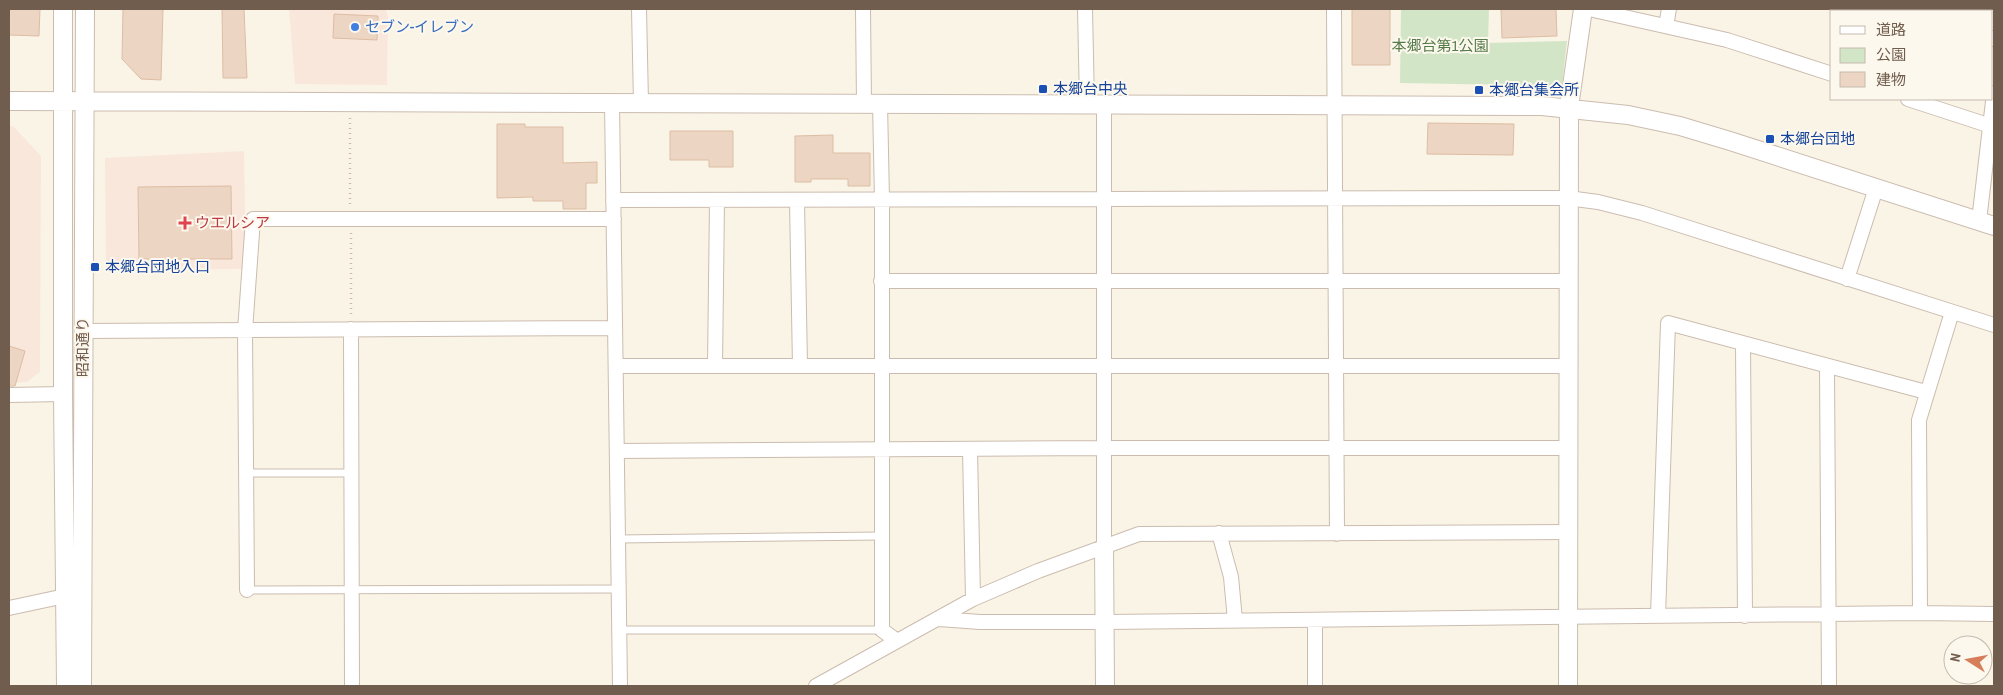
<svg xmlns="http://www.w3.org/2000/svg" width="2003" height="695" viewBox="0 0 2003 695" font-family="'Archivo Narrow','Noto Sans JP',sans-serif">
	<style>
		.commercial { fill: #f9e7dc }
		.green { fill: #d2e6c7 }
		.building { fill: #ecd5c2; stroke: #ddbda4 }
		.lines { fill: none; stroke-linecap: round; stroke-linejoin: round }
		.service-casing { stroke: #cbbcaf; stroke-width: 9 }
		.minor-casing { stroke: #cbbcaf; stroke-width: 16 }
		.tertiary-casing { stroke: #cbbcaf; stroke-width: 20 }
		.path { stroke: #d1b9a5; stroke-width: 2.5; stroke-dasharray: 1 4; stroke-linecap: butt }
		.service { stroke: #fff; stroke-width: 7 }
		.minor { stroke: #fff; stroke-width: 14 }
		.tertiary { stroke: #fff; stroke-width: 18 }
		.shop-dot { fill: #3f7fe0; stroke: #fdf8ed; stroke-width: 2 }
		.transit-dot { fill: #1a4fb4; stroke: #fdf8ed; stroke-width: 2 }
		.health-dot { fill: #e0444e; stroke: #fdf8ed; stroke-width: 2 }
		.labels { text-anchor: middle; stroke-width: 4; stroke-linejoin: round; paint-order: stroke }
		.shop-label { font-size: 15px; fill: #366cbe; stroke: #fdf8ed; text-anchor: start }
		.park-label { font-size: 15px; fill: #567b4b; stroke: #fdf8ed }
		.transit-label { font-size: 15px; fill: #164399; stroke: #fdf8ed; text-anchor: start }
		.health-label { font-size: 15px; fill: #be3a42; stroke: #fdf8ed; text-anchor: start }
		.street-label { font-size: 15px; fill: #715d4e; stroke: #fdf8ed }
	</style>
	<rect width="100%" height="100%" fill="#faf4e7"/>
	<path class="commercial" d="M 289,9 L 386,9 L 388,17 L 387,85 L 295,84 Z
		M 9,125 L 14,127 L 41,156 L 40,372 L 27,382 L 9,383 Z
		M 244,151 L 246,269 L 106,270 L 105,158 Z"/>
	<path class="green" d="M 1401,9 L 1489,9 L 1488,43 L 1567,41 L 1562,86 L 1400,83 Z"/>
	<path class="building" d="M 9,9 L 40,9 L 39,36 L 9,35 Z
		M 123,9 L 163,9 L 161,80 L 141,79 L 122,59 Z
		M 222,9 L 244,9 L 247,78 L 223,78 Z
		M 1352,9 L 1390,9 L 1390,65 L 1352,65 Z
		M 1501,9 L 1556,9 L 1557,36 L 1502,38 Z
		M 334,14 L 378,16 L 377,40 L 333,38 Z
		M 1428,123 L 1514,124 L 1513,155 L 1427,154 Z
		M 497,124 L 525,124 L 525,127 L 563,127 L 563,163 L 597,162 L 597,183 L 586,183 L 586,209 L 563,209 L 563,201 L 533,201 L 533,197 L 497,198 Z
		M 670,131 L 733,131 L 733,167 L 709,167 L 709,160 L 670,160 Z
		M 833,135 L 833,153 L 870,153 L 870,186 L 848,186 L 848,179 L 811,179 L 811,182 L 795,182 L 795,136 Z
		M 231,186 L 232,259 L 139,259 L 138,187 Z
		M 9,346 L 25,351 L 15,386 L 9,386 Z"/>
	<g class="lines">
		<defs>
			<path id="service" d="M 247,473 L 351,473
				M 618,539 L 882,536
				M 247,590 L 619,589
				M 619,630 L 882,630"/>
			<path id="minor" d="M 639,9 L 641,103
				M 863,9 L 864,104
				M 1085,9 L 1087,104
				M 1334,9 L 1337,534
				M 1589,9 L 1727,40 L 1832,74
				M 1904,9 L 1912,11
				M 1923,11 L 1924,9
				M 1666,26 L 1669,9
				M 1992,38 L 1994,39
				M 1908,99 L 1994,127
				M 612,103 L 620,686
				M 880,103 L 882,200 L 882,630 L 897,641
				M 613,200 L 1568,198 L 1598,202 L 1642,213 L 1994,325
				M 797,201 L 800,366
				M 1979,221 L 1994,93
				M 1847,279 L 1876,188
				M 881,281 L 1569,281
				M 351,329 L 352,686
				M 83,331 L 615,328
				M 1743,344 L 1745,616
				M 616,366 L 1569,366
				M 715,366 L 717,201
				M 1827,367 L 1829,686
				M 9,395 L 63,394
				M 970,449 L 973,599
				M 617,451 L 1104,448 L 1569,448
				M 1219,533 L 1231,577 L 1235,620
				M 1104,547 L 1104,105
				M 247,590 L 245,331 L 253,219 L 614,219
				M 9,608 L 65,596
				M 1920,613 L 1919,420 L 1952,312
				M 1658,616 L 1668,323 L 1926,392
				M 939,619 L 980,622 L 1105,622 L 1920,613 L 1994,614
				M 1315,620 L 1315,686
				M 816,686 L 973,599 L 1038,571 L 1139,534 L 1568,532"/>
			<path id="tertiary" d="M 63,9 L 63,394 L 66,686
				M 9,101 L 1542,106 L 1628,115 L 1680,126 L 1730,141 L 1994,226
				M 1104,547 L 1105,686
				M 82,686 L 85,9
				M 1568,686 L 1569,107 L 1583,9"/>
		</defs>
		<use href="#service" class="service-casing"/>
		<use href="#minor" class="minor-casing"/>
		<use href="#tertiary" class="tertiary-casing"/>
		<path class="path" d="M 350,118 L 350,205
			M 351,233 L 351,315"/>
		<use href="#service" class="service"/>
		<use href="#minor" class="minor"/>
		<use href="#tertiary" class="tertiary"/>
	</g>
	<circle class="shop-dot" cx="355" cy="27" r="5"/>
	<g class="transit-dot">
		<rect x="1038" y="84" width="10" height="10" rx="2.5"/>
		<rect x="1474" y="85" width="10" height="10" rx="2.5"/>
		<rect x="1765" y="134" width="10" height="10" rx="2.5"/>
		<rect x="90" y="262" width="10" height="10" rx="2.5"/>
	</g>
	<path class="health-dot" d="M182.5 215.5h5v5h5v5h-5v5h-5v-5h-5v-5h5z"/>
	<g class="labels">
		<g class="shop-label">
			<text x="365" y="32">セブン-イレブン</text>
		</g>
		<g class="park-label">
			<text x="1440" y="51">本郷台第1公園</text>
		</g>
		<g class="transit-label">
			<text x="1053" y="94">本郷台中央</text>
			<text x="1489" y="95">本郷台集会所</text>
			<text x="1780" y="144">本郷台団地</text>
			<text x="105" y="272">本郷台団地入口</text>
		</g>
		<g class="health-label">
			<text x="195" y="228">ウエルシア</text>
		</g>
		<g class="street-label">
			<text transform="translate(83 347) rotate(-90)" y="5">昭和通り</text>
		</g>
	</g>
	<rect width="2003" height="695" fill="none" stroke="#715d4e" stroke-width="20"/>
	<rect x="1830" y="10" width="162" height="90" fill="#fdf8ed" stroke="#c5baad"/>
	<rect x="1840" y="26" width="25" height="8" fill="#ffffff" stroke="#c5baad"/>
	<text x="1876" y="35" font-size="15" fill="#715d4e">道路</text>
	<rect x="1840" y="48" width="25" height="15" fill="#d2e6c7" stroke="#c5baad"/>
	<text x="1876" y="60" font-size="15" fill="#715d4e">公園</text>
	<rect x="1840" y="72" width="25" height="15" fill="#ecd5c2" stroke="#c5baad"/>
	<text x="1876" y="85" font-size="15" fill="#715d4e">建物</text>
	<g transform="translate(1968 660) rotate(281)"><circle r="24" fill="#fdf8ed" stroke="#c5baad"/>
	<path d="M0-4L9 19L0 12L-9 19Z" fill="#d67d5a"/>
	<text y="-8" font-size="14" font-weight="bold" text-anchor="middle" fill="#715d4e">N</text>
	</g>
</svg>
